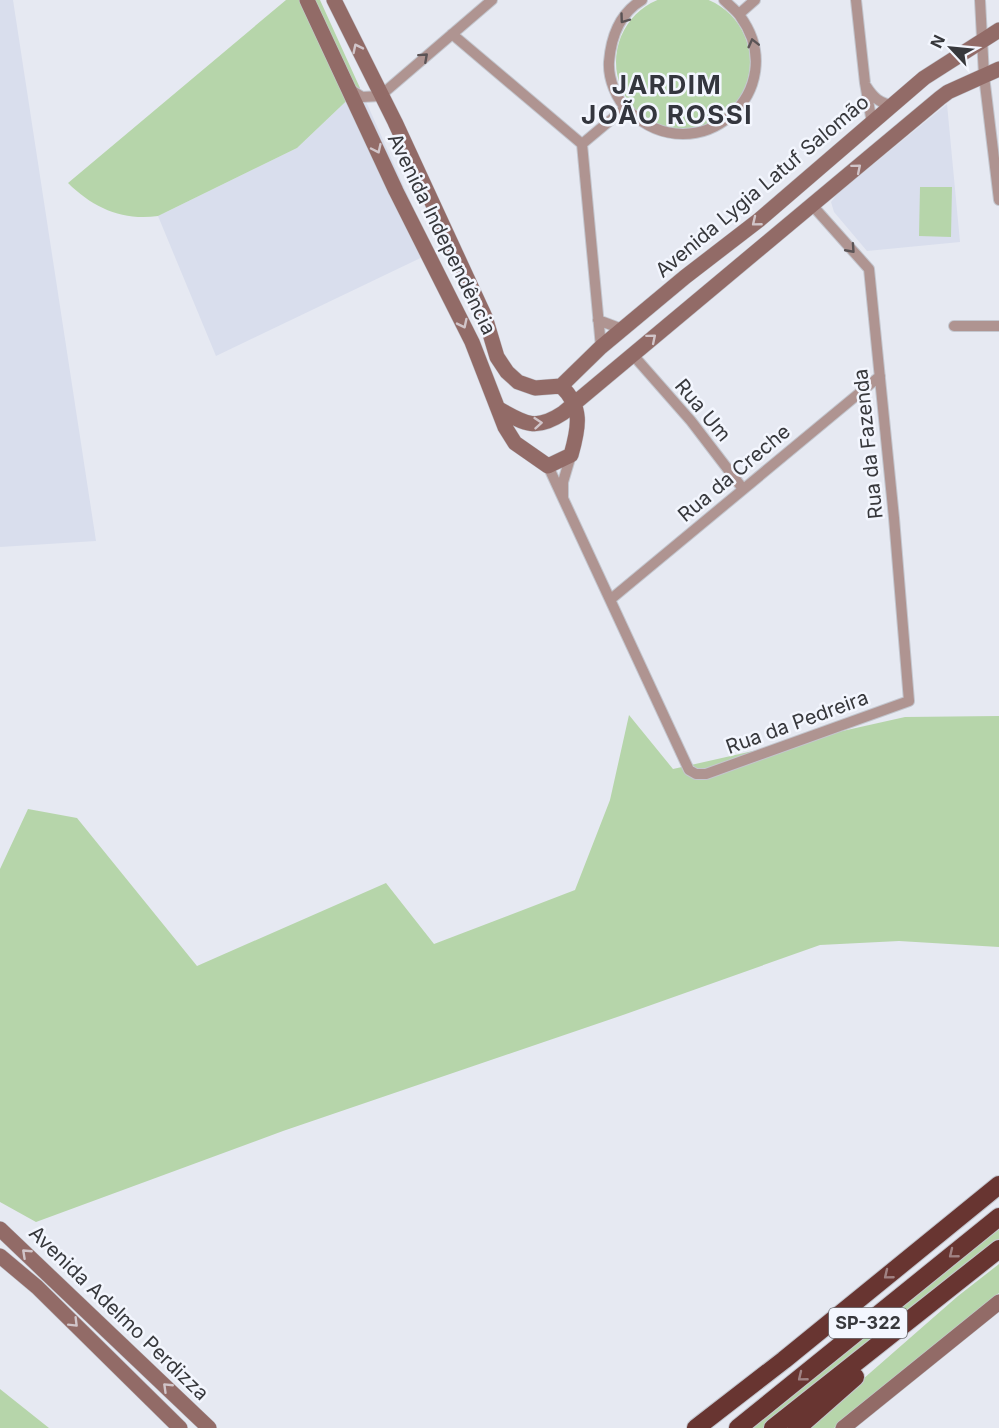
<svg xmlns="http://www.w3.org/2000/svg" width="999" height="1428" viewBox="0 0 999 1428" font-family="Inter,sans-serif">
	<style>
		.built { fill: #d9deed }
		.green { fill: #b6d5aa }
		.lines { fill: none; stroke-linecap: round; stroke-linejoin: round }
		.street-casing { stroke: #c3c6ce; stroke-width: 12 }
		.secondary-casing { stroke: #c3c6ce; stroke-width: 16 }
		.highway-casing { stroke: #c3c6ce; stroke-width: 20 }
		.street { stroke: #af9491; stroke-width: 10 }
		.secondary { stroke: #926b67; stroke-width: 15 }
		.highway { stroke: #683531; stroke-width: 18 }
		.oneway { stroke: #5b5456 }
		.oneway2 { stroke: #d1c5c9 }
		.oneway3 { stroke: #a08283 }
		.labels { text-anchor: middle; stroke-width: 5; stroke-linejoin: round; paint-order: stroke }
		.shield { fill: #f3f6fe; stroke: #6f7176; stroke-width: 1.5 }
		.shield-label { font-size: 18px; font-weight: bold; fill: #37383c }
		.street-label { font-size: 20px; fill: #37383c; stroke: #f3f6fe }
		.district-label { font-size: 26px; font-weight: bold; letter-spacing: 1.5px; fill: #34363e; stroke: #f3f6fe }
	</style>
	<rect width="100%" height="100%" fill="#e6e9f2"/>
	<path class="built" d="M 0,0 L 13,0 L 96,541 L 0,547 Z
		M 360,88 L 433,252 L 216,356 L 158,216 L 297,148 Z
		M 947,104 L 960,242 L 867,251 L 834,212 L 831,202 L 837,194 Z"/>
	<path class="green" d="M616 62a67 67 0 1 1 134 0a67 67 0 1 1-134 0Z
		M 286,0 L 320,0 L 360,88 L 297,148 L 158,216 C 123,221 93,208 68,183 Z
		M 920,187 L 952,187 L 951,237 L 919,236 Z
		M 629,715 L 673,769 L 905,717 L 999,716 L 999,947 L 899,941 L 820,945 L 623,1015 L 283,1131 L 36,1222 L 0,1202 L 0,869 L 28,809 L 77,818 L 197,966 L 386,883 L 434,944 L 575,890 L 610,800 Z
		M 999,1224 L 999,1239 L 763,1428 L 745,1428 Z
		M 999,1264 L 999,1293 L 834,1428 L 807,1428 L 958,1296 Z
		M 0,1389 L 49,1428 L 0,1428 Z"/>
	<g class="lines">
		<defs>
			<path id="street" d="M 642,0 C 620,13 611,37 609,62 C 608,78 616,100 629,111 C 698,176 794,90 740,16 C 736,10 729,5 724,0
				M 856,0 L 865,83 L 872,123
				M 980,0 L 984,76 L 999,200
				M 739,14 L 755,0
				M 452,34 L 582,144 L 601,347
				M 866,86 C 873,97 880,104 893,105
				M 348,88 L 362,97 L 380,96 L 492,0
				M 582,144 L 625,108
				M 598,320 L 622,329
				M 954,326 L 999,326
				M 633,355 L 691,421 L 743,489
				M 548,466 L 689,770 L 696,774 L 706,774 L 909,701 L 894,518 L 869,269 L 812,205
				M 563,497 L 563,482 L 571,455
				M 611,599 L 880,376"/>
			<path id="secondary" d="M 307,0 L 396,191 L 472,342 L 505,427 L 515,443 L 548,466 L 571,455 C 579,427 583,407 561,386
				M 334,0 L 395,122 L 485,317 L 497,357 L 507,372 L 518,382 L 535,388 L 561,386
				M 561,386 L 601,347 L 685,277 L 759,220 L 924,78 L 999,30
				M 499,409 C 525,424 536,431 563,413 L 940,98 L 948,92 L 999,69
				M 0,1229 L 209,1428
				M 0,1256 L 37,1287 L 180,1428
				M 843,1428 L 999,1302"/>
			<path id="highway" d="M 696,1428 L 784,1360 L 999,1185
				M 738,1428 L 999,1217
				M 773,1428 L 999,1249
				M 797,1428 L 855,1377"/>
		</defs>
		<use href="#street" class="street-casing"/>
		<use href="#secondary" class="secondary-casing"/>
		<use href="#highway" class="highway-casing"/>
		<use href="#street" class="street"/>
		<use href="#secondary" class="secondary"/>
		<use href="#highway" class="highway"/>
	</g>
	<defs><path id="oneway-chevron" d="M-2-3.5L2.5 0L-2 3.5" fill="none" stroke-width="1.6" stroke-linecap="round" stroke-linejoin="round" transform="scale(1.5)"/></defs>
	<g class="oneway">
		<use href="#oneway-chevron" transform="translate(624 19) rotate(126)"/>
		<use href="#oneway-chevron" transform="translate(753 43) rotate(-104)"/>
		<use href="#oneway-chevron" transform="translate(424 57) rotate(-42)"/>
		<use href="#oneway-chevron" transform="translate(851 249) rotate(48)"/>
	</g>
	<g class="oneway2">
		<use href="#oneway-chevron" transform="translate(357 48) rotate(-116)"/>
		<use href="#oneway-chevron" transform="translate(377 149) rotate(65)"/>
		<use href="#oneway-chevron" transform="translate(857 168) rotate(-40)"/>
		<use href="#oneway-chevron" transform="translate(756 222) rotate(141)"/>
		<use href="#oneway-chevron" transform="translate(463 324) rotate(64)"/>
		<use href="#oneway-chevron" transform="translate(652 338) rotate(-40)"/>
		<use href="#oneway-chevron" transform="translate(538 423) rotate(-5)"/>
		<use href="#oneway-chevron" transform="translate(26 1253) rotate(-137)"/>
		<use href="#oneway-chevron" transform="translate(74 1323) rotate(45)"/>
		<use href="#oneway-chevron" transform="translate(167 1387) rotate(-136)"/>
	</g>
	<g class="oneway3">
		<use href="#oneway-chevron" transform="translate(953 1254) rotate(141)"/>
		<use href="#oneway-chevron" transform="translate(888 1275) rotate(141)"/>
		<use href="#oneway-chevron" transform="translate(802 1377) rotate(141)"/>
	</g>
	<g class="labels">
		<rect class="shield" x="829" y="1308" width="78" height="30" rx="4.5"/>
		<g class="shield-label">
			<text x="868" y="1329">SP-322</text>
		</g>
		<g class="street-label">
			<text transform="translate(762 186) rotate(-40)" y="7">Avenida Lygia Latuf Salomão</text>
			<text transform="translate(442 234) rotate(64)" y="7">Avenida Independência</text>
			<text transform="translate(703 410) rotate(50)" y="7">Rua Um</text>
			<text transform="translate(868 444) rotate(-96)" y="7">Rua da Fazenda</text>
			<text transform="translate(734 473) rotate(-40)" y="7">Rua da Creche</text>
			<text transform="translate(797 722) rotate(-20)" y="7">Rua da Pedreira</text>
			<text transform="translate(119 1313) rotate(44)" y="7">Avenida Adelmo Perdizza</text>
		</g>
		<g class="district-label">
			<text x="667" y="94">JARDIM<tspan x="667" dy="30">JOÃO ROSSI</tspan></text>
		</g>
	</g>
	<g transform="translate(951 48) rotate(296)" stroke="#f3f6fe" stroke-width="4.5" paint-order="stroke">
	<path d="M0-4.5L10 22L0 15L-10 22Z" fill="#37383c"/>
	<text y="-9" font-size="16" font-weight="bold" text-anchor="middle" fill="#37383c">N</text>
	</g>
</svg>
